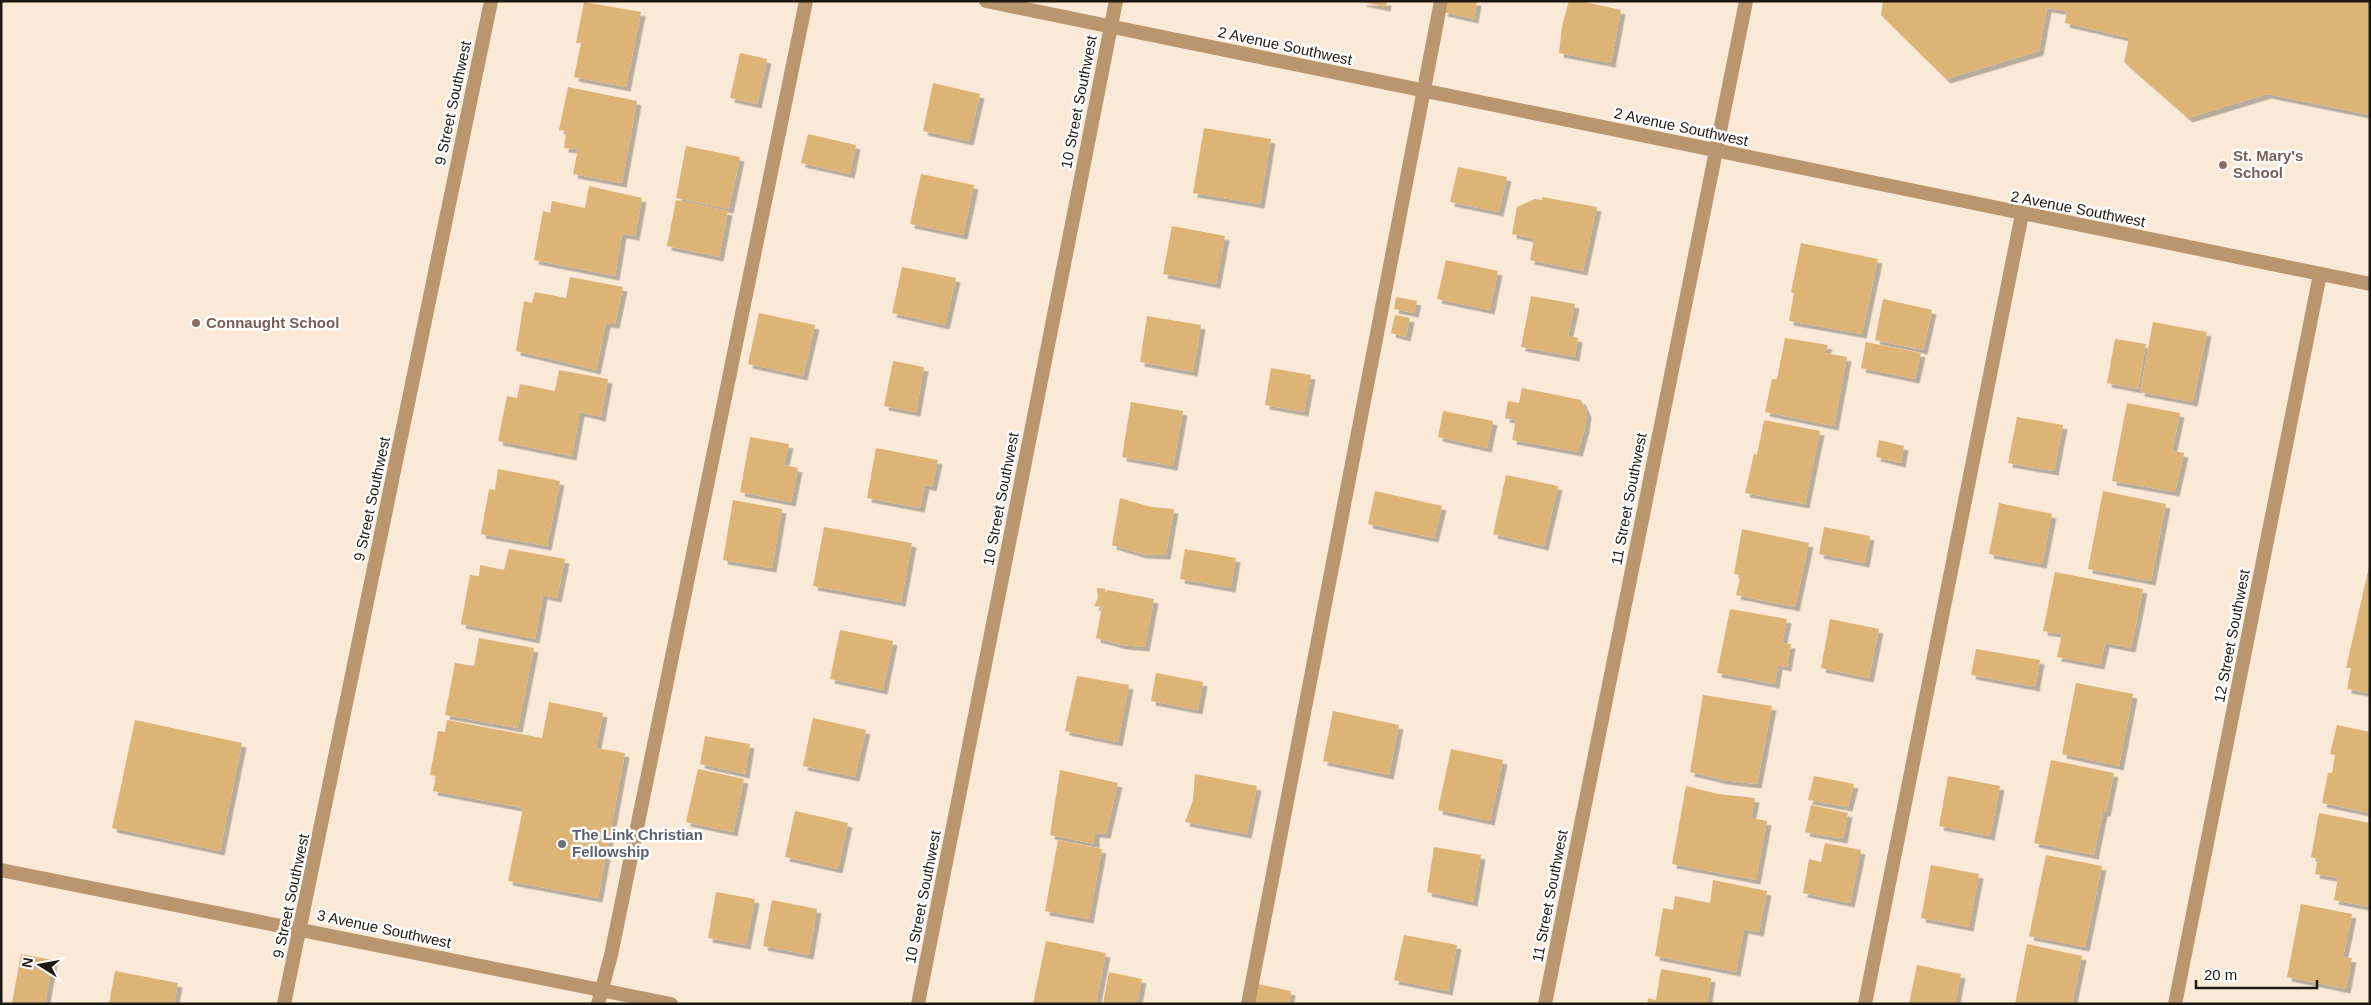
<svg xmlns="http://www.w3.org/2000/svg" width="2371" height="1005" viewBox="0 0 2371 1005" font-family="Helvetica,sans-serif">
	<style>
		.building { fill: #ddb376; filter: url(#shadow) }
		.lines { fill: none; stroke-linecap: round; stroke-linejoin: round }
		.service { stroke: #b9966e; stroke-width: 14 }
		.minor { stroke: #b9966e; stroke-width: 14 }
		.education-dot { fill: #8d6e63; stroke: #fff; stroke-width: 2 }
		.worship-dot { fill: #6b7280; stroke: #fff; stroke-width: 2 }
		.labels { text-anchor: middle; stroke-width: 5; stroke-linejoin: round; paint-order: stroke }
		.street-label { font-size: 15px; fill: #1d1811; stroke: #fff }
		.education-label { font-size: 15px; font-weight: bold; fill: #785e54; stroke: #fff; text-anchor: start }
		.worship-label { font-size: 15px; font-weight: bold; fill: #5b616d; stroke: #fff; text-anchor: start }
	</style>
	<defs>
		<filter id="shadow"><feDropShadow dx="4.5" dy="4.5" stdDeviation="0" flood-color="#0004"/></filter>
	</defs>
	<rect width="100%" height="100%" fill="#f9e9d6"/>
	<path class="building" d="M 1362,1 L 1387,1 L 1386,7 L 1362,2 Z
		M 1446,1 L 1477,1 L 1474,19 L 1443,12 Z
		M 1569,1 L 1580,1 L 1621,10 L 1611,63 L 1559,53 L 1562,26 Z
		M 1883,1 L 2370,1 L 2370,115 L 2267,94 L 2188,118 L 2124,62 L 2129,38 L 2065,23 L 2067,11 L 2047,8 L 2039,51 L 1946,79 L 1881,15 Z
		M 584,2 L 641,12 L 626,87 L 574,77 L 581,43 L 576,43 Z
		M 740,53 L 767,59 L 757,104 L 730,98 Z
		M 933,83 L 980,94 L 969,141 L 923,131 Z
		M 568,87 L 637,101 L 622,183 L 573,174 L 578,149 L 564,148 L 566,131 L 559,130 Z
		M 1204,128 L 1271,139 L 1260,204 L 1193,193 Z
		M 808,134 L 856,145 L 850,174 L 801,163 Z
		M 686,146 L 740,157 L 729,209 L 676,198 Z
		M 1458,167 L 1507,177 L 1499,212 L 1450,202 Z
		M 921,174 L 974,185 L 963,235 L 910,224 Z
		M 589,186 L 642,198 L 635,236 L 622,234 L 615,276 L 534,260 L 543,211 L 550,213 L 552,201 L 585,208 Z
		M 1542,197 L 1597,207 L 1583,271 L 1530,260 L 1534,239 L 1512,234 L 1517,207 L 1535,199 L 1542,200 Z
		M 676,200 L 728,211 L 719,257 L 667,246 Z
		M 1172,226 L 1225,236 L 1216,284 L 1163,274 Z
		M 1801,243 L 1878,259 L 1862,334 L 1789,321 L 1794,293 L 1791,292 Z
		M 1446,260 L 1498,271 L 1490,310 L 1437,299 Z
		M 902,267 L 956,278 L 945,325 L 892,313 Z
		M 570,277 L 623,287 L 615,324 L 606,323 L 596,370 L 516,351 L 524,301 L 532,303 L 535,292 L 566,298 Z
		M 1531,296 L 1575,304 L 1568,336 L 1578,338 L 1575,357 L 1521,347 Z
		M 1396,297 L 1417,301 L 1414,313 L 1394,309 Z
		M 1883,299 L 1932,310 L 1923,350 L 1875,340 Z
		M 759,313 L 815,325 L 803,376 L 748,364 Z
		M 1395,315 L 1410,318 L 1406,337 L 1391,333 Z
		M 1147,316 L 1201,325 L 1193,372 L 1140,362 Z
		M 2153,322 L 2207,332 L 2193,402 L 2140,392 Z
		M 1785,338 L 1828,345 L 1825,353 L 1847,357 L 1834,426 L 1765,412 L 1772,379 L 1777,379 Z
		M 2115,339 L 2146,344 L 2138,389 L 2107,383 Z
		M 1866,342 L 1921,353 L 1915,379 L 1861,368 Z
		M 893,361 L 924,367 L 916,412 L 884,406 Z
		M 1271,368 L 1311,375 L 1304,412 L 1265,405 Z
		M 559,370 L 608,379 L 601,417 L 580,412 L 572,456 L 498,441 L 507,396 L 517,398 L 520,384 L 555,391 Z
		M 1522,388 L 1581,400 L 1587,413 L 1585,428 L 1578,452 L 1512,440 L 1516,420 L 1505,418 L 1508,401 L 1519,403 Z
		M 1131,402 L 1183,411 L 1173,466 L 1122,457 Z
		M 2127,403 L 2180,413 L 2172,451 L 2184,453 L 2175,492 L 2112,481 Z
		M 1443,411 L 1493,421 L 1487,448 L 1438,437 Z
		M 2017,417 L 2063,425 L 2054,471 L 2008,463 Z
		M 1764,420 L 1820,431 L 1805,504 L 1745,493 L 1754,454 L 1757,455 Z
		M 750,437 L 789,444 L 784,465 L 798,468 L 791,502 L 740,492 Z
		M 1879,440 L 1904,446 L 1901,463 L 1876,457 Z
		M 876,448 L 938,460 L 932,487 L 925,485 L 920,508 L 867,498 Z
		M 498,469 L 560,481 L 547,546 L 481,534 L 489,489 L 495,490 Z
		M 1506,475 L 1558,486 L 1544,546 L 1493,534 Z
		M 1375,491 L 1442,506 L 1434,538 L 1368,524 Z
		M 2103,491 L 2166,504 L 2151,581 L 2088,569 Z
		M 1120,498 L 1151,507 L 1174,509 L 1166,555 L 1142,554 L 1112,545 Z
		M 733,500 L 782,509 L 772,568 L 723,560 Z
		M 1999,503 L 2052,514 L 2042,564 L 1989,554 Z
		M 824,527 L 912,543 L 901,602 L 813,586 Z
		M 1824,527 L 1870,536 L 1865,563 L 1819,554 Z
		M 1742,529 L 1809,543 L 1795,607 L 1736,595 L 1741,575 L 1734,574 Z
		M 509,549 L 565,559 L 557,598 L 543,595 L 535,639 L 461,624 L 470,575 L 479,576 L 480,565 L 504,570 Z
		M 1185,549 L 1236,558 L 1231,588 L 1180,579 Z
		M 2369,567 L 2370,567 L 2370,693 L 2347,689 L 2351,668 L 2346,668 Z
		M 2055,572 L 2143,589 L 2131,648 L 2105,643 L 2100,665 L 2057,657 L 2062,634 L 2043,631 Z
		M 1097,588 L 1105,589 L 1106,594 L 1107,590 L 1154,599 L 1145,647 L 1122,645 L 1096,638 L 1102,607 L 1094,606 L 1098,598 Z
		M 1730,609 L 1787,619 L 1782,643 L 1791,644 L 1787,667 L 1778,665 L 1775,684 L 1717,673 Z
		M 1830,619 L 1879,629 L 1869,678 L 1821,668 Z
		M 840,630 L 893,641 L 883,690 L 830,679 Z
		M 479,638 L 534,648 L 518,728 L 445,715 L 455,663 L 474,666 Z
		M 1976,649 L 2040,660 L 2035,687 L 1971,675 Z
		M 1156,673 L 1203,682 L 1198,710 L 1151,701 Z
		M 1077,676 L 1129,685 L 1118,742 L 1065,731 Z
		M 2076,683 L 2133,694 L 2119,766 L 2062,754 Z
		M 1703,695 L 1772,706 L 1757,784 L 1723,780 L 1690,772 Z
		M 549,702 L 603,713 L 596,748 L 625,753 L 598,898 L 508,881 L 523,808 L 433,791 L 436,776 L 430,775 L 438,731 L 445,732 L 447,720 L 542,738 Z
		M 1333,711 L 1399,725 L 1389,775 L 1323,761 Z
		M 813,718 L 866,730 L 855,777 L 803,766 Z
		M 135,720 L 242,743 L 220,851 L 112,828 Z
		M 2337,725 L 2370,732 L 2370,813 L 2322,803 L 2328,773 L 2332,773 L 2335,755 L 2330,754 Z
		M 705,736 L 750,744 L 745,774 L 700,764 Z
		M 1451,749 L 1503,760 L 1490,821 L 1438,810 Z
		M 2051,760 L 2114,773 L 2106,812 L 2103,812 L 2094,855 L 2034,843 Z
		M 698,769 L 744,779 L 733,832 L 686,822 Z
		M 1060,770 L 1118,783 L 1106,834 L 1095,833 L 1095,844 L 1050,835 Z
		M 1195,774 L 1257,786 L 1247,834 L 1185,822 L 1193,800 Z
		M 1814,776 L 1854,784 L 1848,807 L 1808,800 Z
		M 1948,776 L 2000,786 L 1990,836 L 1939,826 Z
		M 1686,786 L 1718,794 L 1755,798 L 1751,818 L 1767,821 L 1756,880 L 1672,864 Z
		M 1811,805 L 1848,813 L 1843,839 L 1805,832 Z
		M 795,811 L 848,823 L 838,869 L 785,857 Z
		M 2319,813 L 2370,823 L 2370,907 L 2334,900 L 2338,878 L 2315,874 L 2318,859 L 2311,857 Z
		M 1058,840 L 1102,849 L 1089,919 L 1045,911 Z
		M 1825,843 L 1861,850 L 1850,903 L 1803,893 L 1809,859 L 1821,862 Z
		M 1434,847 L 1481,855 L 1473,902 L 1427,892 Z
		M 2046,855 L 2102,866 L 2085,947 L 2029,936 Z
		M 1931,865 L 1979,874 L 1969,927 L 1921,918 Z
		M 1713,880 L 1767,891 L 1759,932 L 1744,929 L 1736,972 L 1655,956 L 1663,908 L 1673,910 L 1675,896 L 1710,903 Z
		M 716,892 L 755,899 L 746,945 L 708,938 Z
		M 772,900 L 817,909 L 809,955 L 763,946 Z
		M 2301,904 L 2352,914 L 2343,957 L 2352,958 L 2346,989 L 2287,977 Z
		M 1404,935 L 1457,945 L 1448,991 L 1394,980 Z
		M 1046,941 L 1106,953 L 1096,1004 L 1033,1004 Z
		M 2027,944 L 2082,956 L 2072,1004 L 2015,1004 Z
		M 21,954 L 53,960 L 45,1004 L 12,1003 Z
		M 1917,965 L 1961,974 L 1955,1004 L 1909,1004 Z
		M 1661,969 L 1711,978 L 1707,1004 L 1647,1004 L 1648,998 L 1656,1000 Z
		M 115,971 L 178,983 L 174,1004 L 109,1004 Z
		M 1109,972 L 1142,979 L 1137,1004 L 1103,1004 Z
		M 1258,984 L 1291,991 L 1289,1004 L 1254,1004 Z"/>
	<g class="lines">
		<path class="service" d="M 598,1004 L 611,955 L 806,1
			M 1248,1004 L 1441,1
			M 1865,1004 L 2022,214"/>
		<path class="minor" d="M 986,1 L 2370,284
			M 1,870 L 671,1004
			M 284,1004 L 491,1
			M 918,1004 L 1116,1
			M 1545,1004 L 1746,1
			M 2175,1004 L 2320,274"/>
	</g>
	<g class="education-dot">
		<circle cx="2223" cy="165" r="5"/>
		<circle cx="196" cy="323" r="5"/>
	</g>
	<circle class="worship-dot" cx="562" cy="844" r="5"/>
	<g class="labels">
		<g class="street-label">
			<text transform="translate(1285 46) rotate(12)" y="5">2 Avenue Southwest</text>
			<text transform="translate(1079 102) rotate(-79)" y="5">10 Street Southwest</text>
			<text transform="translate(453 103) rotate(-78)" y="5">9 Street Southwest</text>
			<text transform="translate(1681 127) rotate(12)" y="5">2 Avenue Southwest</text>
			<text transform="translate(2078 209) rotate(11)" y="5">2 Avenue Southwest</text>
			<text transform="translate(372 499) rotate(-78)" y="5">9 Street Southwest</text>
			<text transform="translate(1001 499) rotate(-79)" y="5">10 Street Southwest</text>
			<text transform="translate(1629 499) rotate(-79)" y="5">11 Street Southwest</text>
			<text transform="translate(2232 636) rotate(-79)" y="5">12 Street Southwest</text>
			<text transform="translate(291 896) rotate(-78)" y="5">9 Street Southwest</text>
			<text transform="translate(1550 896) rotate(-79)" y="5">11 Street Southwest</text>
			<text transform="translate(923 897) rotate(-79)" y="5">10 Street Southwest</text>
			<text transform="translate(384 929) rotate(12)" y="5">3 Avenue Southwest</text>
		</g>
		<g class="education-label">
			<text x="2233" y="161">St. Mary's<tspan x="2233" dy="17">School</tspan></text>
			<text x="206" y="328">Connaught School</text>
		</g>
		<g class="worship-label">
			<text x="572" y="840">The Link Christian<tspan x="572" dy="17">Fellowship</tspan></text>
		</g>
	</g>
	<rect width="2371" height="1005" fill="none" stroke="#1d1811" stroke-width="5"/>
	<g transform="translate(40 965) rotate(281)" stroke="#ffffff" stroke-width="4" paint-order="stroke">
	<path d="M0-4L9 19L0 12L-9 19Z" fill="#1d1811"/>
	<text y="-8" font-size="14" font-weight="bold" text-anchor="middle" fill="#1d1811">N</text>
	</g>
	<path d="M2196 980v8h121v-8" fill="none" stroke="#1d1811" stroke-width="2.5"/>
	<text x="2204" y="980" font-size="15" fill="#1d1811" stroke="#ffffff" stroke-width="4" paint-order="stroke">20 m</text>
</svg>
